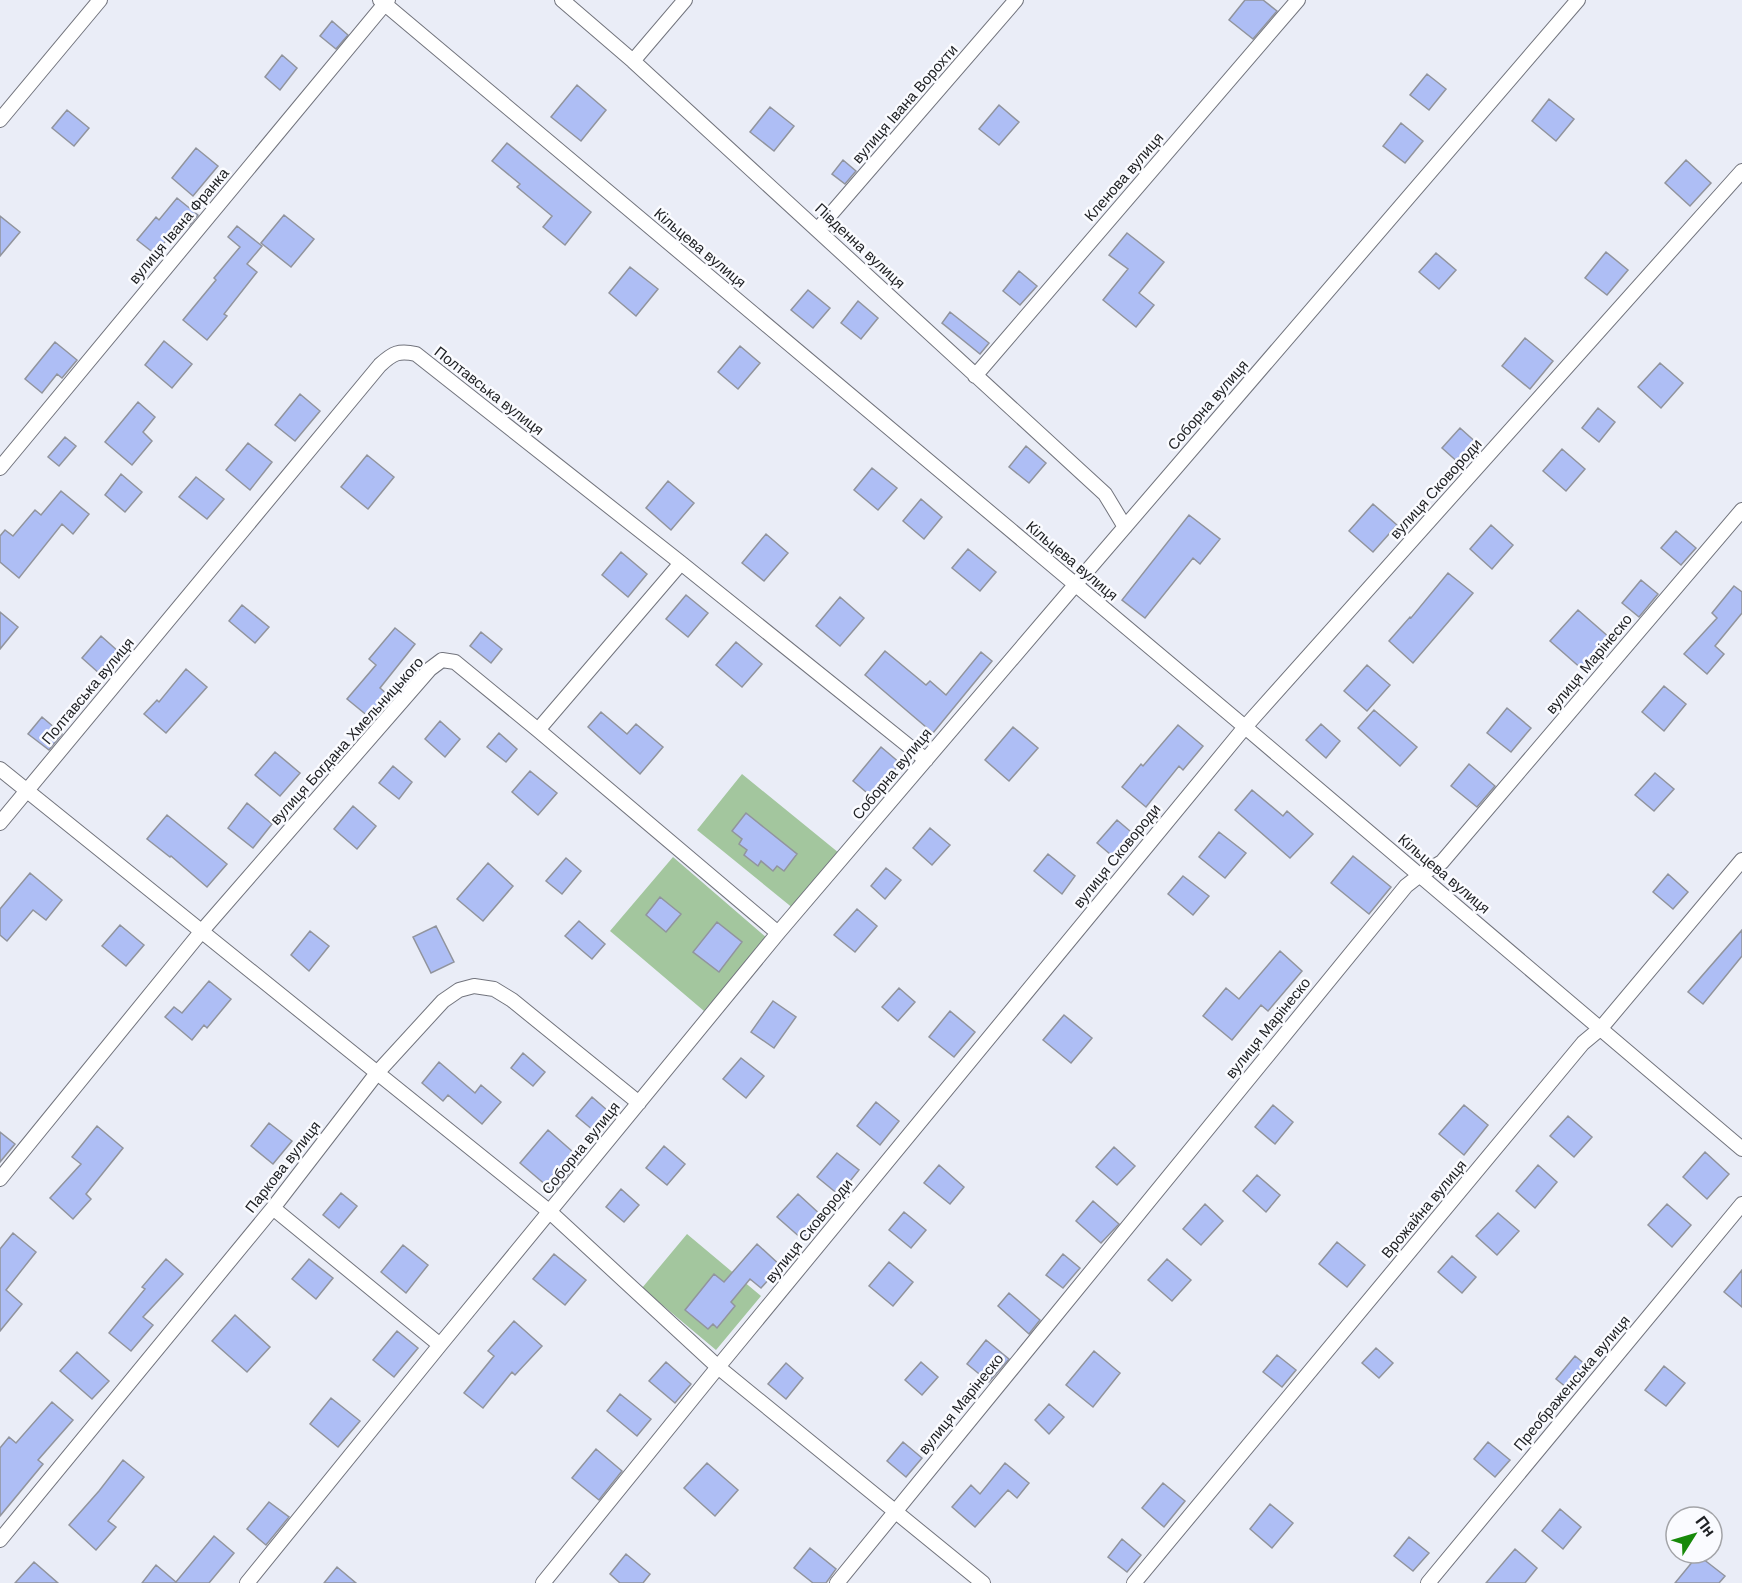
<svg xmlns="http://www.w3.org/2000/svg" width="1742" height="1583" viewBox="0 0 1742 1583" font-family="Arial,sans-serif">
	<style>
		.green { fill: #a3c69e }
		.building { fill: #aebef5; stroke: #91949d; stroke-width: 1.5 }
		.lines { fill: none; stroke-linecap: round; stroke-linejoin: round }
		.street-casing { stroke: #72747d; stroke-width: 16 }
		.street { stroke: #fff; stroke-width: 14 }
		.labels { text-anchor: middle; stroke-width: 5; stroke-linejoin: round; paint-order: stroke }
		.street-label { font-size: 15px; fill: #202225; stroke: #fafbff }
	</style>
	<rect width="100%" height="100%" fill="#eaedf7"/>
	<path class="green" d="M 742,774 L 839,853 L 794,909 L 697,830 Z
		M 673,857 L 767,938 L 704,1011 L 610,931 Z
		M 687,1234 L 761,1296 L 716,1350 L 642,1288 Z"/>
	<path class="building" d="M 1245,0 L 1263,0 L 1277,11 L 1253,39 L 1229,20 Z
		M 332,21 L 348,35 L 336,49 L 320,36 Z
		M 282,55 L 297,68 L 280,90 L 265,77 Z
		M 1427,74 L 1446,89 L 1429,110 L 1410,95 Z
		M 577,85 L 606,110 L 581,141 L 551,117 Z
		M 1549,99 L 1574,119 L 1556,141 L 1532,121 Z
		M 999,105 L 1019,122 L 999,145 L 979,129 Z
		M 770,107 L 794,126 L 774,151 L 750,132 Z
		M 67,110 L 89,128 L 74,146 L 52,128 Z
		M 1401,123 L 1423,141 L 1405,163 L 1383,146 Z
		M 507,143 L 591,212 L 565,245 L 543,227 L 552,216 L 517,187 L 520,184 L 492,161 Z
		M 196,148 L 218,166 L 193,196 L 172,178 Z
		M 843,160 L 856,171 L 845,184 L 832,174 Z
		M 1686,160 L 1711,183 L 1690,206 L 1665,183 Z
		M 177,198 L 198,215 L 189,226 L 182,221 L 155,254 L 137,240 L 156,217 L 159,220 Z
		M 284,215 L 314,239 L 291,267 L 261,243 Z
		M 0,216 L 20,232 L 0,256 Z
		M 237,226 L 262,246 L 247,264 L 257,272 L 224,314 L 227,316 L 207,340 L 183,320 L 216,280 L 214,278 L 240,247 L 228,237 Z
		M 1127,233 L 1164,262 L 1139,293 L 1154,305 L 1136,327 L 1103,300 L 1128,269 L 1109,255 Z
		M 1606,252 L 1628,270 L 1607,295 L 1585,278 Z
		M 1436,253 L 1456,270 L 1439,289 L 1419,272 Z
		M 630,267 L 658,289 L 636,316 L 609,293 Z
		M 1019,271 L 1037,286 L 1020,305 L 1003,291 Z
		M 808,290 L 830,308 L 813,328 L 791,310 Z
		M 858,301 L 878,318 L 861,339 L 841,323 Z
		M 950,312 L 989,343 L 980,354 L 942,323 Z
		M 1525,338 L 1553,361 L 1530,389 L 1502,366 Z
		M 164,341 L 192,364 L 172,388 L 145,365 Z
		M 55,342 L 77,360 L 62,378 L 57,374 L 42,393 L 25,379 Z
		M 740,346 L 760,363 L 738,389 L 718,372 Z
		M 1660,363 L 1683,383 L 1661,408 L 1638,387 Z
		M 300,394 L 320,411 L 295,441 L 275,425 Z
		M 138,402 L 155,417 L 143,432 L 152,441 L 132,465 L 105,442 Z
		M 1598,408 L 1615,422 L 1599,442 L 1582,428 Z
		M 1460,428 L 1479,445 L 1461,465 L 1442,448 Z
		M 65,437 L 76,446 L 59,466 L 48,457 Z
		M 248,443 L 272,462 L 250,490 L 226,470 Z
		M 1026,446 L 1046,463 L 1029,483 L 1009,467 Z
		M 1562,449 L 1585,469 L 1566,491 L 1543,471 Z
		M 367,455 L 394,477 L 368,509 L 341,487 Z
		M 872,468 L 897,488 L 878,510 L 854,490 Z
		M 121,474 L 142,492 L 125,512 L 105,495 Z
		M 196,477 L 224,499 L 207,519 L 179,497 Z
		M 668,481 L 694,503 L 671,530 L 646,508 Z
		M 61,491 L 89,514 L 73,534 L 62,524 L 19,578 L 0,562 L 0,536 L 5,530 L 13,536 L 35,510 L 41,515 Z
		M 921,499 L 942,517 L 924,539 L 903,521 Z
		M 1373,504 L 1397,525 L 1373,552 L 1349,531 Z
		M 1189,515 L 1220,539 L 1200,564 L 1193,558 L 1145,618 L 1122,600 Z
		M 1491,525 L 1513,545 L 1492,569 L 1470,549 Z
		M 1676,531 L 1696,548 L 1681,565 L 1661,548 Z
		M 766,534 L 788,553 L 764,581 L 742,563 Z
		M 968,549 L 996,572 L 980,591 L 952,568 Z
		M 621,552 L 647,574 L 628,597 L 602,575 Z
		M 1448,573 L 1473,593 L 1413,663 L 1389,641 L 1410,617 L 1411,618 Z
		M 1641,580 L 1658,594 L 1639,617 L 1622,603 Z
		M 1734,586 L 1742,592 L 1742,613 L 1715,646 L 1724,654 L 1707,674 L 1684,654 L 1717,618 L 1712,613 Z
		M 686,595 L 708,613 L 688,637 L 666,619 Z
		M 840,597 L 864,618 L 840,646 L 816,626 Z
		M 242,605 L 269,627 L 255,643 L 229,621 Z
		M 1578,610 L 1610,638 L 1583,670 L 1550,641 Z
		M 0,612 L 18,627 L 0,649 Z
		M 395,628 L 415,644 L 380,688 L 388,695 L 369,717 L 347,699 L 376,665 L 369,659 Z
		M 481,632 L 502,649 L 491,663 L 470,646 Z
		M 101,636 L 119,652 L 100,674 L 82,658 Z
		M 736,642 L 762,664 L 742,687 L 716,665 Z
		M 885,651 L 926,685 L 930,681 L 946,695 L 981,652 L 992,661 L 933,733 L 865,675 Z
		M 1367,665 L 1390,685 L 1367,711 L 1344,691 Z
		M 186,669 L 207,687 L 166,733 L 144,714 L 157,700 L 159,702 Z
		M 1664,686 L 1686,704 L 1664,731 L 1642,712 Z
		M 1507,708 L 1531,728 L 1511,752 L 1487,733 Z
		M 1374,710 L 1417,747 L 1400,766 L 1358,728 Z
		M 601,712 L 627,734 L 636,724 L 663,747 L 640,774 L 588,727 Z
		M 42,717 L 62,734 L 49,750 L 28,734 Z
		M 440,721 L 460,739 L 445,757 L 425,739 Z
		M 1321,724 L 1340,741 L 1326,758 L 1306,740 Z
		M 1178,725 L 1203,746 L 1183,770 L 1179,766 L 1146,807 L 1122,787 L 1141,764 L 1143,766 Z
		M 1013,727 L 1038,748 L 1009,781 L 985,760 Z
		M 499,733 L 517,749 L 506,762 L 487,747 Z
		M 881,747 L 900,763 L 872,797 L 853,781 Z
		M 275,752 L 300,773 L 280,796 L 255,775 Z
		M 1469,764 L 1495,786 L 1477,807 L 1451,786 Z
		M 393,766 L 412,782 L 399,799 L 379,783 Z
		M 530,771 L 557,793 L 538,815 L 512,792 Z
		M 1655,773 L 1674,789 L 1654,811 L 1635,795 Z
		M 1252,790 L 1283,816 L 1287,811 L 1313,834 L 1290,858 L 1235,810 Z
		M 247,803 L 272,824 L 253,848 L 228,828 Z
		M 353,806 L 376,826 L 357,849 L 334,829 Z
		M 746,813 L 797,854 L 784,871 L 777,866 L 773,871 L 761,861 L 758,866 L 744,855 L 747,850 L 739,844 L 742,839 L 732,831 Z
		M 167,815 L 227,864 L 207,887 L 171,856 L 170,857 L 147,839 Z
		M 1117,820 L 1137,837 L 1117,860 L 1097,843 Z
		M 930,828 L 950,845 L 932,865 L 913,848 Z
		M 1219,832 L 1246,853 L 1225,878 L 1199,857 Z
		M 1048,854 L 1075,876 L 1062,894 L 1034,871 Z
		M 1353,856 L 1391,887 L 1369,914 L 1331,883 Z
		M 566,858 L 581,871 L 562,894 L 546,881 Z
		M 488,863 L 513,886 L 483,921 L 457,899 Z
		M 886,868 L 901,880 L 885,899 L 871,886 Z
		M 30,873 L 62,900 L 46,920 L 33,910 L 7,941 L 0,935 L 0,909 Z
		M 1668,874 L 1688,892 L 1673,909 L 1653,892 Z
		M 1183,876 L 1209,896 L 1193,915 L 1168,894 Z
		M 660,897 L 681,914 L 666,932 L 646,915 Z
		M 857,909 L 877,926 L 855,952 L 834,935 Z
		M 579,921 L 605,944 L 592,959 L 565,936 Z
		M 717,922 L 742,942 L 719,972 L 693,952 Z
		M 120,925 L 144,945 L 126,966 L 102,946 Z
		M 436,926 L 454,962 L 431,973 L 413,937 Z
		M 1742,930 L 1742,956 L 1703,1004 L 1688,992 Z
		M 310,931 L 329,946 L 309,971 L 291,955 Z
		M 1280,951 L 1302,971 L 1268,1011 L 1261,1005 L 1232,1040 L 1203,1016 L 1226,988 L 1239,999 Z
		M 209,981 L 231,999 L 207,1028 L 204,1025 L 192,1040 L 165,1017 L 174,1007 L 182,1013 Z
		M 899,988 L 915,1002 L 898,1021 L 882,1007 Z
		M 773,1001 L 796,1017 L 774,1048 L 751,1032 Z
		M 950,1011 L 975,1032 L 954,1057 L 929,1037 Z
		M 1064,1015 L 1092,1038 L 1071,1063 L 1043,1040 Z
		M 523,1053 L 545,1072 L 533,1086 L 511,1068 Z
		M 741,1058 L 764,1076 L 746,1098 L 723,1079 Z
		M 439,1062 L 475,1093 L 481,1085 L 501,1102 L 482,1124 L 448,1095 L 443,1101 L 422,1083 Z
		M 592,1097 L 615,1117 L 599,1135 L 576,1116 Z
		M 876,1102 L 899,1121 L 880,1145 L 857,1126 Z
		M 1273,1105 L 1293,1122 L 1275,1144 L 1255,1127 Z
		M 1464,1105 L 1488,1125 L 1464,1155 L 1439,1134 Z
		M 1568,1116 L 1592,1137 L 1574,1157 L 1550,1136 Z
		M 269,1123 L 292,1141 L 273,1164 L 251,1146 Z
		M 97,1126 L 123,1148 L 86,1194 L 91,1199 L 73,1219 L 50,1198 L 81,1164 L 72,1157 Z
		M 548,1130 L 581,1159 L 554,1192 L 520,1163 Z
		M 0,1132 L 15,1144 L 0,1162 Z
		M 664,1146 L 685,1164 L 667,1185 L 646,1168 Z
		M 1114,1147 L 1135,1166 L 1117,1185 L 1096,1167 Z
		M 1705,1152 L 1729,1174 L 1707,1199 L 1683,1177 Z
		M 837,1153 L 859,1170 L 839,1195 L 817,1177 Z
		M 939,1165 L 964,1187 L 950,1204 L 924,1183 Z
		M 1538,1165 L 1557,1182 L 1535,1208 L 1516,1191 Z
		M 1257,1175 L 1280,1195 L 1266,1212 L 1243,1191 Z
		M 621,1189 L 639,1205 L 624,1222 L 606,1207 Z
		M 341,1193 L 357,1206 L 339,1228 L 323,1215 Z
		M 798,1194 L 822,1216 L 802,1239 L 777,1217 Z
		M 1093,1201 L 1119,1224 L 1101,1243 L 1076,1221 Z
		M 1205,1204 L 1223,1221 L 1201,1245 L 1183,1229 Z
		M 1667,1204 L 1691,1225 L 1672,1247 L 1648,1225 Z
		M 904,1212 L 926,1230 L 911,1248 L 889,1230 Z
		M 1498,1213 L 1519,1231 L 1497,1255 L 1476,1236 Z
		M 13,1233 L 36,1252 L 6,1290 L 22,1304 L 0,1331 L 0,1249 Z
		M 1337,1242 L 1365,1265 L 1347,1287 L 1319,1264 Z
		M 757,1244 L 781,1266 L 761,1288 L 750,1279 L 731,1302 L 735,1306 L 717,1328 L 713,1324 L 708,1329 L 685,1310 L 714,1274 L 724,1282 Z
		M 403,1245 L 428,1265 L 406,1293 L 381,1272 Z
		M 554,1254 L 586,1280 L 565,1305 L 533,1279 Z
		M 1063,1254 L 1080,1268 L 1063,1288 L 1046,1275 Z
		M 1452,1256 L 1476,1277 L 1462,1293 L 1438,1272 Z
		M 166,1259 L 183,1274 L 143,1317 L 153,1325 L 131,1351 L 109,1333 L 145,1289 L 142,1287 Z
		M 309,1259 L 333,1278 L 316,1299 L 292,1279 Z
		M 1167,1259 L 1191,1280 L 1172,1301 L 1148,1280 Z
		M 889,1262 L 913,1282 L 893,1306 L 869,1286 Z
		M 1742,1270 L 1742,1307 L 1724,1292 Z
		M 1009,1293 L 1040,1320 L 1029,1334 L 998,1306 Z
		M 235,1315 L 270,1347 L 247,1372 L 212,1341 Z
		M 514,1321 L 542,1346 L 515,1375 L 512,1372 L 483,1408 L 464,1393 L 494,1356 L 488,1351 Z
		M 397,1331 L 418,1348 L 394,1377 L 373,1360 Z
		M 986,1340 L 1009,1359 L 989,1382 L 967,1364 Z
		M 1376,1348 L 1393,1363 L 1379,1378 L 1362,1363 Z
		M 1094,1351 L 1120,1373 L 1093,1407 L 1066,1385 Z
		M 77,1352 L 109,1381 L 92,1399 L 60,1371 Z
		M 1277,1355 L 1296,1370 L 1282,1387 L 1263,1372 Z
		M 1575,1356 L 1591,1369 L 1572,1392 L 1556,1379 Z
		M 666,1362 L 691,1384 L 675,1403 L 649,1381 Z
		M 921,1362 L 938,1377 L 922,1395 L 905,1380 Z
		M 786,1363 L 803,1378 L 786,1399 L 768,1384 Z
		M 1664,1366 L 1685,1383 L 1666,1406 L 1645,1390 Z
		M 620,1394 L 651,1419 L 637,1436 L 607,1411 Z
		M 331,1398 L 360,1421 L 338,1447 L 310,1424 Z
		M 52,1402 L 73,1420 L 38,1460 L 43,1464 L 0,1516 L 0,1448 L 9,1437 L 16,1443 Z
		M 1049,1404 L 1064,1417 L 1049,1434 L 1035,1420 Z
		M 903,1442 L 922,1458 L 906,1477 L 887,1461 Z
		M 1488,1442 L 1510,1460 L 1495,1477 L 1474,1459 Z
		M 596,1449 L 622,1471 L 599,1500 L 572,1478 Z
		M 123,1460 L 144,1477 L 108,1521 L 116,1527 L 96,1550 L 69,1525 L 99,1491 Z
		M 707,1463 L 738,1490 L 715,1516 L 684,1488 Z
		M 1005,1463 L 1029,1483 L 1017,1498 L 1008,1490 L 975,1527 L 952,1507 L 971,1485 L 980,1494 Z
		M 1163,1483 L 1185,1501 L 1164,1527 L 1142,1508 Z
		M 269,1502 L 289,1517 L 266,1545 L 247,1529 Z
		M 1270,1504 L 1293,1523 L 1272,1548 L 1250,1529 Z
		M 1560,1509 L 1581,1527 L 1563,1549 L 1542,1531 Z
		M 214,1536 L 234,1553 L 209,1583 L 142,1583 L 156,1565 L 176,1582 Z
		M 1409,1537 L 1429,1553 L 1413,1571 L 1394,1556 Z
		M 1122,1539 L 1141,1555 L 1127,1572 L 1108,1557 Z
		M 810,1548 L 836,1569 L 826,1583 L 813,1583 L 794,1568 Z
		M 1515,1549 L 1537,1568 L 1525,1583 L 1486,1583 Z
		M 626,1554 L 650,1574 L 643,1583 L 620,1583 L 610,1574 Z
		M 1698,1555 L 1725,1576 L 1719,1583 L 1675,1583 Z
		M 34,1562 L 58,1583 L 15,1583 Z
		M 337,1567 L 356,1583 L 324,1583 Z"/>
	<g class="lines">
		<defs>
			<path id="street" d="M 380,0 L 1245,727 L 1742,1149
				M 562,0 L 633,61 L 1105,494 L 1125,527
				M 633,61 L 685,0
				M 0,120 L 100,0
				M 818,229 L 1016,0
				M 975,376 L 1298,0
				M 0,468 L 388,0
				M 538,730 L 681,563
				M 0,769 L 550,1212 L 718,1367 L 983,1583
				M 0,823 L 380,365 C 393,353 399,350 416,354 L 681,563 L 926,760
				M 0,1179 L 201,932 L 430,669 L 442,660 L 455,662 L 538,730 L 778,933
				M 273,1208 L 440,1345
				M 0,1540 L 273,1208 L 377,1073 L 443,1001 L 459,990 L 474,986 L 494,989 L 512,1000 L 639,1103
				M 247,1583 L 440,1345 L 778,933 L 1075,585 L 1578,0
				M 543,1583 L 718,1367 L 1245,727 L 1742,171
				M 837,1583 L 1406,886 L 1420,875 L 1442,862 L 1742,510
				M 1134,1583 L 1583,1043 L 1601,1028 L 1742,860
				M 1428,1583 L 1742,1204"/>
		</defs>
		<use href="#street" class="street-casing"/>
		<use href="#street" class="street"/>
	</g>
	<g class="labels">
		<g class="street-label">
			<text transform="translate(905 104) rotate(-49)" y="5">вулиця Івана Ворохти</text>
			<text transform="translate(1124 177) rotate(-49)" y="5">Кленова вулиця</text>
			<text transform="translate(179 226) rotate(-50)" y="5">вулиця Івана Франка</text>
			<text transform="translate(860 246) rotate(43)" y="5">Південна вулиця</text>
			<text transform="translate(700 248) rotate(40)" y="5">Кільцева вулиця</text>
			<text transform="translate(489 391) rotate(38)" y="5">Полтавська вулиця</text>
			<text transform="translate(1208 405) rotate(-49)" y="5">Соборна вулиця</text>
			<text transform="translate(1436 489) rotate(-48)" y="5">вулиця Сковороди</text>
			<text transform="translate(1072 561) rotate(40)" y="5">Кільцева вулиця</text>
			<text transform="translate(1589 664) rotate(-50)" y="5">вулиця Марінеско</text>
			<text transform="translate(88 691) rotate(-50)" y="5">Полтавська вулиця</text>
			<text transform="translate(347 741) rotate(-48)" y="5">вулиця Богдана Хмельницького</text>
			<text transform="translate(892 774) rotate(-50)" y="5">Соборна вулиця</text>
			<text transform="translate(1117 856) rotate(-51)" y="5">вулиця Сковороди</text>
			<text transform="translate(1444 874) rotate(40)" y="5">Кільцева вулиця</text>
			<text transform="translate(1268 1028) rotate(-51)" y="5">вулиця Марінеско</text>
			<text transform="translate(581 1148) rotate(-51)" y="5">Соборна вулиця</text>
			<text transform="translate(283 1167) rotate(-52)" y="5">Паркова вулиця</text>
			<text transform="translate(1424 1209) rotate(-50)" y="5">Врожайна вулиця</text>
			<text transform="translate(809 1231) rotate(-51)" y="5">вулиця Сковороди</text>
			<text transform="translate(1572 1383) rotate(-50)" y="5">Преображенська вулиця</text>
			<text transform="translate(961 1404) rotate(-51)" y="5">вулиця Марінеско</text>
		</g>
	</g>
	<g transform="translate(1694 1535) rotate(53)"><circle r="28" fill="#fafbff" stroke="#a3a4a8" stroke-width="1.5"/>
	<path d="M0-4.5L10 22L0 15L-10 22Z" fill="#17890a"/>
	<text y="-9" font-size="16" font-weight="bold" text-anchor="middle" fill="#202225">Пн</text>
	</g>
</svg>
